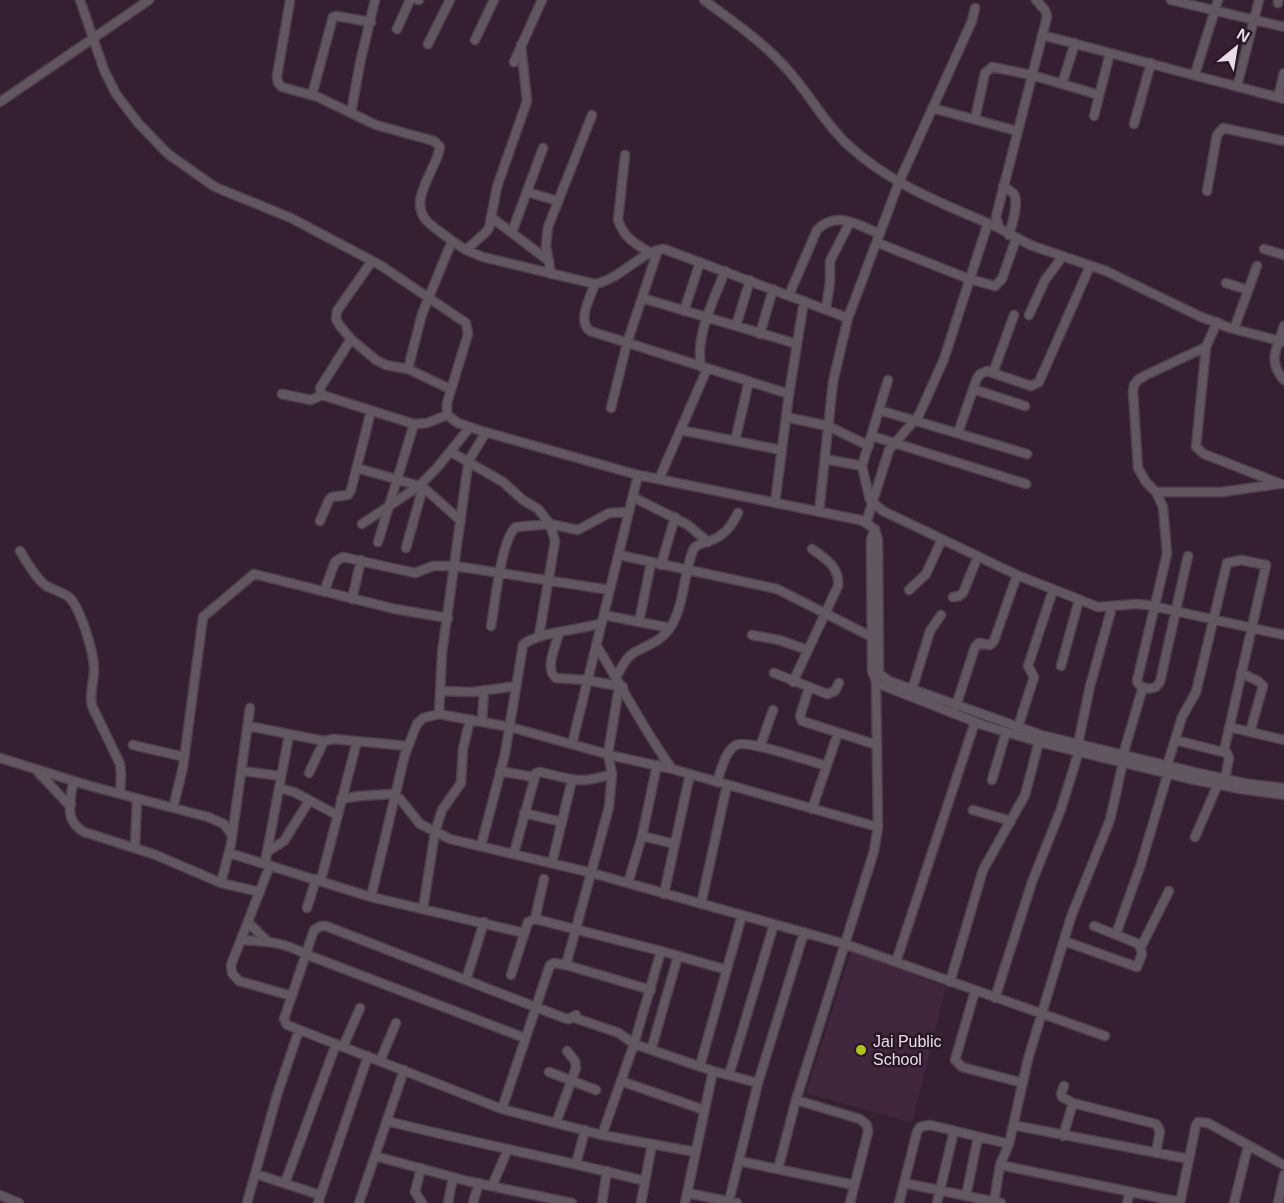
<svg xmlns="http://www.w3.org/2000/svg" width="1284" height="1203" viewBox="0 0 1284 1203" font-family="Arial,sans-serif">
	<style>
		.built { fill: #40273e }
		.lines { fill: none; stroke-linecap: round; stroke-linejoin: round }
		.minor-casing { stroke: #513e4f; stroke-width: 11 }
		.minor { stroke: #625760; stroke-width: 8 }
		.poi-dot { fill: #abc614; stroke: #291728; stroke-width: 2 }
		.labels { text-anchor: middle; stroke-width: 5; stroke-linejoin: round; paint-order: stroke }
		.poi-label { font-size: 16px; fill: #e9dce8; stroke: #291728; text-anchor: start }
	</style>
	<rect width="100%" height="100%" fill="#342032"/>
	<path class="built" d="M 851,951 L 946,987 L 912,1123 L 806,1093 Z"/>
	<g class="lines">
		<defs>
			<path id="minor" d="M 80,0 L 104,70 L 116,94 L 139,124 L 168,154 L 215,187 L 291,218 L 380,265 L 466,323 L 468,334 L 447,403 L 447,415 L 458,423 L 478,430 L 638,475 L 860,520 C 871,525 877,529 878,542 L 879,673 L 889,681 L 1041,735 L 1194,772 L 1249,784 L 1284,788
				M 418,0 L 419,0
				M 704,0 C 732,21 762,41 785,67 C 808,91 823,122 848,145 C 891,185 946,205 999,228
				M 1036,0 L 1045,10 L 1047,17 L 996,217 L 999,228 L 1030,245 L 1106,271 L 1199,316 L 1230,328 L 1284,342
				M 1171,0 L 1284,27
				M 290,1 L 277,76 L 278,83 L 282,87 L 318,97 L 376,125 L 434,141 L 440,147 C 437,169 408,199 426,220 C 433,228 444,234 452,241 L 422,314 L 408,369
				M 1278,3 L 1278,0
				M 397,29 L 410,0
				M 1042,35 L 1284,99
				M 475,40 L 494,0
				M 428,44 L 450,0
				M 514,62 L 542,0
				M 1195,74 L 1218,0
				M 1062,84 L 1075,43
				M 1237,86 L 1259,0
				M 312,95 L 333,17 L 336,16 L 371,22
				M 1278,97 L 1284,73
				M 0,102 L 149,0
				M 932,108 L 1017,131
				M 351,113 L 360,63 L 375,0
				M 1094,116 L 1110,53
				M 975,119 L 985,73 L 992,67 L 1032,75 L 1099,95
				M 1134,124 L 1151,63
				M 625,155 L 618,220 C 624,238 635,244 651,253
				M 1003,186 C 1007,189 1013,191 1015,196 C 1018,207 1012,224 1009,235
				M 1207,191 L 1217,135 L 1223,128 L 1284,141
				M 527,192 L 558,201
				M 491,217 L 549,261
				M 512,232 L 543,148
				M 452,241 L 466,250 L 483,257 L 595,284 C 621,279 641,251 664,249 L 848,318
				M 878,243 L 969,279 L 995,286 L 1002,279 L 1016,239
				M 1264,249 L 1284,255
				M 466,250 L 485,233 L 489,228 L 497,187 L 527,101 L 521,45
				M 372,261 L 337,311 L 336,319 L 340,326 L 351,339 L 376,360 L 386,365 L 408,369 L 450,389
				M 551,274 L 546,246 L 548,227 L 592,115
				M 1226,283 L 1248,290
				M 595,284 C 590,297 577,321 590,331 L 789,394
				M 789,295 L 817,230 C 837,210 858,225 880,234
				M 642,298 L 797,344
				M 826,309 L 830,282 L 830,261 L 850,222
				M 684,311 L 700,262
				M 1029,315 L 1045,280 L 1063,256
				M 1217,322 L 1206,347 L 1196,447 L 1204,454 L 1281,484
				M 736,326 L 750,280
				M 1284,326 C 1277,348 1267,361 1284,380
				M 1234,329 L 1257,266
				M 760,334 L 773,289
				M 351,339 L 320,388 L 322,395 L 414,424 L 427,423 L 447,415
				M 701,367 C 695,335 714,300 725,271
				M 993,373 L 1014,315
				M 888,380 L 862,466 L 870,500 L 883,511 L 1017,575 L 1098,607 L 1136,604 L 1148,605 L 1284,635
				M 973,389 L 1025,406
				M 282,394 L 311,400 L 322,395
				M 611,408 L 627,343 L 658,250
				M 879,410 L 1027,454
				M 786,417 L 828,426 L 869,446
				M 680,430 L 781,450
				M 958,433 L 977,378 L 980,374 L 987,371 L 1031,386 L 1039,382 L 1090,266
				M 872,436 L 1026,484
				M 735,441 L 749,381
				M 451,452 L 503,482 L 523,500 L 538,509 L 550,524 L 555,541 L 539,636
				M 825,459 L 862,466
				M 357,468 L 423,487 L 461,521
				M 659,479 L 707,369
				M 1156,492 L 1222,492 L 1278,484
				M 633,497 L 688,525 L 708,542
				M 775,503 L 789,394 L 804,301
				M 819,512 L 833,382 L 848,318 L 899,182 L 972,21 L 975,8
				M 320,521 L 329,500 L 332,497 L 348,495 L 351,490 L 371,411
				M 866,523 L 889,450 L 919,415 L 944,359 L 988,223
				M 362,524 L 419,486 L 436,469 L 470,427
				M 875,529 L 871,540 L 872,671 L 876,681 L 879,684 L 983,725 L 1043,743 L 1190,779 L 1241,789 L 1284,795
				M 378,542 L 414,424
				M 406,548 L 423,487
				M 20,551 C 27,562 34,576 45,585 C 53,590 63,592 70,598 C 81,610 94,653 94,669 C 94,682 89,693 92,706 L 120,764 L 121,775 L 120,794
				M 619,555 L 777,589 L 872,637
				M 1188,556 L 1160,682 L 1156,687 C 1149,690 1139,688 1137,681 L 1167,554 L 1163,507 L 1156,492 L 1146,482 L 1138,468 L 1133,392 L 1134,385 L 1138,380 L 1146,375 L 1206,347
				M 661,565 L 675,517
				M 909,590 L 926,574 L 942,539
				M 324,592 L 335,562 L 343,557 L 415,573 L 433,566 L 455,566 L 610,590
				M 953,597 L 959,596 L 963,593 L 978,556
				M 352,599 L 361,560
				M 604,615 L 670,628
				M 639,622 L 651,563
				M 491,626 C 495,606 501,538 516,527 L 550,524 L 578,530 L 609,513 L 629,512
				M 559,633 C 556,646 544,669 556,678 L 587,680 L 623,687
				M 752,635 L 779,640 L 808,650
				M 596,645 C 622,686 643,729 672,769
				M 1061,666 L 1079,600
				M 774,673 L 827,694 L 835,691 L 839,683
				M 1241,673 L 1258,681 L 1263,686 L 1250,732
				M 616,677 C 621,669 625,659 632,654 C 646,645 660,643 670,628 C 685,605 683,573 694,548 C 699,543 705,543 712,540 C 725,535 732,525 738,513
				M 793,682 L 838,586 C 840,567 825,558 812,549
				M 809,688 L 800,716 L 802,721 L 877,745
				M 912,690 L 930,631 L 941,615
				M 440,691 L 473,692 L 516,686
				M 956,706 L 975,647 L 979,643 L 990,645 L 994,641 L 1017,575
				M 439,714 L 442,653 L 467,472 L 469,460 L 486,432
				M 482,722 L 484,690
				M 248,726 L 324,741 L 334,739 L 408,746
				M 1018,727 L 1034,677 L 1028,666 L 1053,590
				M 1229,727 L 1284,740
				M 1175,740 L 1227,753 L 1229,758 L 1225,779
				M 572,744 L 638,475
				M 1078,744 L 1090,686 L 1112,607
				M 133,745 L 184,757
				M 760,747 L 773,710
				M 1123,755 L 1143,687
				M 0,758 L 90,786 L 208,817 L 224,824 L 232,835
				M 1167,766 L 1182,717 L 1196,692 L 1227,563 L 1241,560 L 1266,565 L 1224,751
				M 242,771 L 281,776
				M 500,771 L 533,777
				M 38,772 L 69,805 L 71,804
				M 309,773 L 324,741
				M 992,780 L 1006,732
				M 73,781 C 71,802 63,820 84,832 L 156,855 L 221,883 L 260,892
				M 717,782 C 721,771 725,751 736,745 C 748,739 811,762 827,766
				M 279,788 L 294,792 L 337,815
				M 341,799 L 360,796 L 392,794 L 400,799 L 420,824 L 450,839 L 592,873 L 845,944 L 1105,1036
				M 173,808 L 183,767 L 203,617 L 254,574 L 395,609 L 448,618
				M 812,809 L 838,733
				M 973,810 L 1011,821
				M 524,813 L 562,822
				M 642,836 L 675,844
				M 1195,837 L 1218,784
				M 481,846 L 505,754 L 523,645 C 536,632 581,630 602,623
				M 135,848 L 137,799
				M 267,852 L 284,841 L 309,801
				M 229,853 L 371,897 L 524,933
				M 514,853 L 536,773 L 540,772 C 572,779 578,785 612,774
				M 265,863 L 289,735
				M 552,863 L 572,780
				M 270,865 L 231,965 L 232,973 L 239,981 L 292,996
				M 321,880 L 357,741
				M 221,883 L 231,844 L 250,708
				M 628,883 L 642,836 L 657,765
				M 664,894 L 690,774
				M 371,897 L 405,754 L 417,724 L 423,718 L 439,714 L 510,727 L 614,756 L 672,769 L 878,827
				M 701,904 L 727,785
				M 307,908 L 316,879
				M 423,909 L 435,832 L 442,810 L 461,783 L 463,749 L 470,720
				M 535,919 L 544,879
				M 248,922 L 267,941
				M 1116,934 L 1141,864 L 1168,773
				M 241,940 C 265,941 285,942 305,954 L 525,1038
				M 1064,941 L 1137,967 L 1142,954 L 1139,944 L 1094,926
				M 1141,947 L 1169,891
				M 896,962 L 975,722
				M 566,965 L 609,807 L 612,774 L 608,754 L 619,687
				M 511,975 L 528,922 L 535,919 L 661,951 L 727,970
				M 466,980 L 484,922
				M 950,982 L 983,870 L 1025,795 L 1039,742
				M 975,991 L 955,1060 L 962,1067 L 1023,1083
				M 995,998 L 1032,882 L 1061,809 L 1079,751
				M 576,1015 L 569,1019 L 564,1018 L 326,926 L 321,926 L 314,930 L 284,1019 L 287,1025 L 502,1109 L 602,1135 L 696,1152
				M 572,1017 L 619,1033 L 634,1044 L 713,1071 L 758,1083
				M 343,1047 L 360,1008
				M 651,1050 L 678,956
				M 380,1061 L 396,1023
				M 700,1066 L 742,915
				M 549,1072 L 596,1090
				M 729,1075 L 774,924
				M 621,1081 L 704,1110
				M 1064,1086 L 1061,1094 L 1062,1097 L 1073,1103 L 1156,1124 L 1160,1131 L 1156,1153
				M 796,1100 L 860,1119 L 867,1125 L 868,1132 L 850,1203
				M 502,1109 L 550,965 L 554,963 L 566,965 L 651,990
				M 387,1121 C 473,1143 560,1159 645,1181
				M 556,1123 L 576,1068 L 575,1061 L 567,1051
				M 1013,1125 L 1189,1159
				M 602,1135 L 634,1044 L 661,951
				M 1063,1136 L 1073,1103
				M 375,1156 L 467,1181 L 572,1203
				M 739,1161 L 854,1185
				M 576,1164 L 585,1130
				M 1000,1165 L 1180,1202
				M 421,1168 L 415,1192 L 422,1203
				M 778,1169 L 796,1100 L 874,851 L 878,827 L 876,681
				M 256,1174 L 320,1195
				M 285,1183 L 336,1044
				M 904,1183 L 1001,1203
				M 492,1186 L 508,1149
				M 687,1193 L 737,1203
				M 0,1195 L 19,1203
				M 966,1196 L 978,1137
				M 729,1201 L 758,1083 L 804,932
				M 994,1202 L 1000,1165 L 1009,1144 L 1028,1059 L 1071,917 L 1110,820 L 1123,762
				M 247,1203 L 277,1095 L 299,1030
				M 318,1203 L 368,1056
				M 359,1203 L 404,1070
				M 448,1203 L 453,1177
				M 473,1203 L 479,1183
				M 602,1203 L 607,1171
				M 641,1203 L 652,1144
				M 685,1203 L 713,1071
				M 899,1203 L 917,1132 L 920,1127 L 930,1125 L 1009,1144
				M 937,1203 L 954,1131
				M 1127,1203 L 1130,1192
				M 1180,1203 L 1196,1125 L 1198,1122 L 1208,1123 L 1284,1165
				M 1234,1203 L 1248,1146
				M 1278,1203 L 1284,1175"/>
		</defs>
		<use href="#minor" class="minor-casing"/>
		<use href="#minor" class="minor"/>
	</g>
	<circle class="poi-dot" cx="861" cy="1050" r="6"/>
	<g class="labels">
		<g class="poi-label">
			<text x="873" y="1047">Jai Public<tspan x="873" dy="18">School</tspan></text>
		</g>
	</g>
	<g transform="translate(1236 48) rotate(30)" stroke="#291728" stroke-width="4.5" paint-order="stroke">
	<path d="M0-4.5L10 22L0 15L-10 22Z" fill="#e9dce8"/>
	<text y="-9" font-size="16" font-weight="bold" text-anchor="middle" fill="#e9dce8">N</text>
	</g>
</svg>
